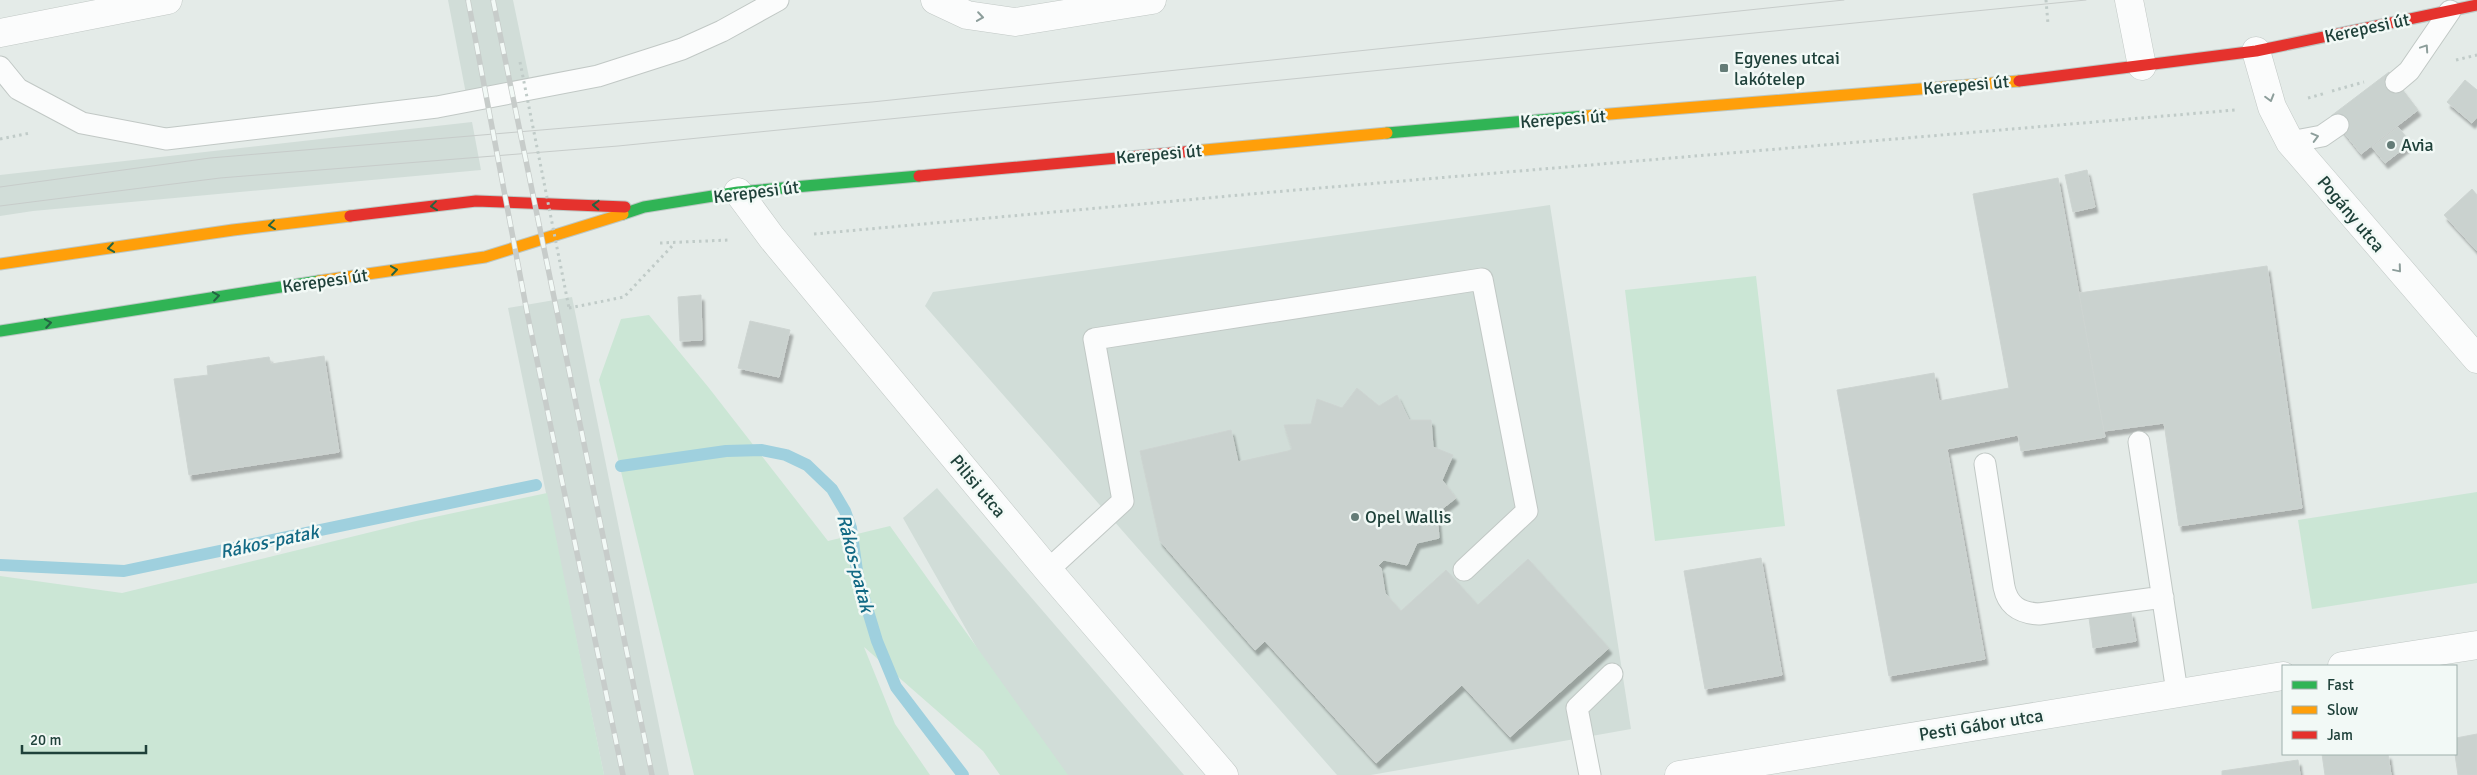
<svg xmlns="http://www.w3.org/2000/svg" width="2477" height="775" viewBox="0 0 2477 775" font-family="Signika,sans-serif">
	<style>
		.built { fill: #d1ddd8 }
		.green { fill: #cbe6d5 }
		.lines { fill: none; stroke-linecap: round; stroke-linejoin: round }
		.stream { stroke: #9fd0de; stroke-width: 12 }
		.building { fill: #cad2cf; stroke: #cdd4d1; filter: url(#shadow) }
		.lane-casing { stroke: #c1c8c5; stroke-width: 23 }
		.street-casing { stroke: #c1c8c5; stroke-width: 29 }
		.fast-casing { stroke: #bcc7c4; stroke-width: 13 }
		.slow-casing { stroke: #bcc7c4; stroke-width: 13 }
		.jam-casing { stroke: #bcc7c4; stroke-width: 13 }
		.path { stroke: #c0cbc8; stroke-width: 3; stroke-dasharray: 2.5 4; stroke-linecap: butt }
		.lane { stroke: #fbfcfc; stroke-width: 21 }
		.street { stroke: #fbfcfc; stroke-width: 28 }
		.fast { stroke: #30b455; stroke-width: 11 }
		.slow { stroke: #ff9f0a; stroke-width: 11 }
		.jam { stroke: #e5322d; stroke-width: 11 }
		.tram { stroke: #c7ccca; stroke-width: 1 }
		.rail-casing { stroke: #c7ccca; stroke-width: 5.5 }
		.rail { stroke: #f2f9f6; stroke-width: 4; stroke-dasharray: 11; stroke-linecap: butt }
		.path-bridge { stroke: #c0cbc8; stroke-width: 3; stroke-dasharray: 2.5 4; stroke-linecap: butt }
		.oneway { stroke: #8d9e9b }
		.oneway2 { stroke: #246442 }
		.poi-dot { fill: #647c77; stroke: #f2f9f6; stroke-width: 2 }
		.labels { text-anchor: middle; stroke-width: 5; stroke-linejoin: round; paint-order: stroke }
		.street-label { font-size: 18px; fill: #1f413a; stroke: #f2f9f6 }
		.poi-label { font-size: 18px; fill: #1f413a; stroke: #f2f9f6; text-anchor: start }
		.water-label { font-size: 19px; font-style: italic; fill: #126984; stroke: #f2f9f6 }
	</style>
	<defs>
		<filter id="shadow"><feDropShadow dx="3" dy="5.5" stdDeviation="1" flood-color="#0004"/></filter>
	</defs>
	<rect width="100%" height="100%" fill="#e4ebe8"/>
	<path class="built" d="M 448,0 L 513,0 L 530,82 L 466,94 Z
		M 472,122 L 481,170 L 33,211 L 0,216 L 0,175 Z
		M 1550,205 L 1631,729 L 1371,775 L 1337,775 L 925,306 L 933,292 Z
		M 572,297 L 669,775 L 604,775 L 508,308 Z
		M 937,488 L 1184,775 L 1049,775 L 903,518 Z"/>
	<path class="green" d="M 1756,276 L 1785,526 L 1655,541 L 1625,290 Z
		M 649,315 L 709,388 L 828,541 L 890,526 L 1068,775 L 1000,775 L 983,751 L 864,647 L 895,724 L 930,775 L 694,775 L 599,380 L 621,319 Z
		M 2477,492 L 2477,583 L 2312,609 L 2298,520 Z
		M 547,493 L 604,775 L 0,775 L 0,576 L 122,593 L 416,521 Z"/>
	<g class="lines">
		<path class="stream" d="M 621,466 L 726,451 L 762,450 L 786,455 L 807,465 L 832,489 L 845,511 L 851,528 L 858,578 L 877,641 L 896,687 L 963,775
			M 0,565 L 124,571 L 536,485"/>
	</g>
	<path class="building" d="M 2389,72 L 2418,110 L 2361,154 L 2331,116 Z
		M 2465,80 L 2477,90 L 2477,117 L 2472,123 L 2447,102 Z
		M 2398,127 L 2411,143 L 2385,163 L 2372,147 Z
		M 2087,170 L 2095,207 L 2073,212 L 2065,175 Z
		M 2058,178 L 2105,437 L 2021,451 L 2018,435 L 1947,449 L 1985,659 L 1889,676 L 1837,390 L 1934,373 L 1939,401 L 2009,388 L 1973,194 Z
		M 2472,189 L 2477,195 L 2477,251 L 2444,215 Z
		M 2267,266 L 2302,508 L 2179,526 L 2164,423 L 2104,431 L 2079,293 Z
		M 701,295 L 702,340 L 680,341 L 678,297 Z
		M 750,321 L 790,330 L 779,377 L 738,368 Z
		M 324,356 L 339,452 L 189,475 L 174,379 L 208,375 L 207,366 L 269,357 L 271,364 Z
		M 1357,388 L 1379,406 L 1397,395 L 1409,420 L 1431,420 L 1433,447 L 1453,455 L 1442,480 L 1456,498 L 1437,513 L 1439,538 L 1417,543 L 1407,565 L 1384,560 L 1378,566 L 1381,568 L 1385,593 L 1401,611 L 1446,570 L 1478,605 L 1528,559 L 1609,648 L 1510,737 L 1462,685 L 1376,763 L 1265,641 L 1255,650 L 1160,541 L 1140,451 L 1231,430 L 1238,462 L 1288,451 L 1292,449 L 1284,425 L 1311,424 L 1317,399 L 1342,408 Z
		M 1761,558 L 1782,675 L 1705,689 L 1684,571 Z
		M 2131,612 L 2136,641 L 2093,648 L 2089,618 Z
		M 2477,734 L 2477,775 L 2458,775 L 2455,754 L 2456,738 Z
		M 2322,754 L 2388,754 L 2391,775 L 2325,775 Z
		M 2298,760 L 2300,775 L 2222,775 L 2222,771 Z"/>
	<g class="lines">
		<defs>
			<path id="lane" d="M 0,67 L 18,89 L 82,123 L 166,139 L 437,107 L 598,76 L 682,49 L 722,31 L 778,0
				M 2396,82 L 2409,71 L 2450,11
				M 2290,142 L 2322,136 L 2338,125
				M 2139,442 L 2177,692
				M 1985,464 L 2004,587 C 2008,606 2020,613 2039,614 L 2163,597
				M 1048,570 L 1123,501 L 1094,339 L 1482,279 L 1527,511 L 1464,570
				M 1590,775 L 1577,708 L 1612,674"/>
			<path id="street" d="M 935,0 L 967,15 L 1015,22 L 1152,0
				M 2129,0 L 2142,66
				M 0,33 L 168,0
				M 2256,51 L 2272,107 L 2290,142 L 2477,359
				M 738,192 L 772,238 L 1048,570 L 1224,775
				M 2342,666 L 2477,645
				M 1679,775 L 2283,676"/>
			<path id="fast" d="M 1387,133 L 1585,116
				M 623,214 L 644,207 L 738,192 L 919,176
				M 0,331 L 319,281"/>
			<path id="slow" d="M 1585,116 L 2019,81
				M 1194,151 L 1387,133
				M 0,264 L 233,230 L 350,216
				M 319,281 L 485,257 L 623,214"/>
			<path id="jam" d="M 2019,81 L 2256,51 L 2477,5
				M 919,176 L 1194,151
				M 350,216 L 476,201 L 625,207"/>
		</defs>
		<use href="#lane" class="lane-casing"/>
		<use href="#street" class="street-casing"/>
		<use href="#fast" class="fast-casing"/>
		<use href="#slow" class="slow-casing"/>
		<use href="#jam" class="jam-casing"/>
		<path class="path" d="M 2046,0 L 2048,24
			M 2456,60 L 2477,55
			M 2332,91 L 2364,82
			M 2308,98 L 2326,93
			M 0,139 L 30,133
			M 814,234 L 1273,192 L 2235,110
			M 660,243 L 728,240
			M 569,308 L 624,297 L 674,244"/>
		<use href="#lane" class="lane"/>
		<use href="#street" class="street"/>
		<use href="#fast" class="fast"/>
		<use href="#slow" class="slow"/>
		<use href="#jam" class="jam"/>
		<path class="tram" d="M 0,187 L 210,158 L 872,102 L 1844,0
			M 0,206 L 220,178 L 618,146 L 2086,0"/>
		<defs>
			<path id="rail" d="M 468,0 L 527,312 L 623,775
				M 493,0 L 652,775"/>
		</defs>
		<use href="#rail" class="rail-casing"/>
		<use href="#rail" class="rail"/>
		<path class="path-bridge" d="M 520,62 L 569,308"/>
	</g>
	<defs><path id="oneway-chevron" d="M-2-3.5L2.5 0L-2 3.5" fill="none" stroke-width="1.6" stroke-linecap="round" stroke-linejoin="round" transform="scale(1.25)"/></defs>
	<g class="oneway">
		<use href="#oneway-chevron" transform="translate(980 17) rotate(8)"/>
		<use href="#oneway-chevron" transform="translate(2425 48) rotate(-56)"/>
		<use href="#oneway-chevron" transform="translate(2270 98) rotate(74)"/>
		<use href="#oneway-chevron" transform="translate(2315 137) rotate(-15)"/>
		<use href="#oneway-chevron" transform="translate(2398 269) rotate(50)"/>
	</g>
	<g class="oneway2">
		<use href="#oneway-chevron" transform="translate(596 205) rotate(-178)"/>
		<use href="#oneway-chevron" transform="translate(434 206) rotate(173)"/>
		<use href="#oneway-chevron" transform="translate(272 225) rotate(173)"/>
		<use href="#oneway-chevron" transform="translate(111 248) rotate(172)"/>
		<use href="#oneway-chevron" transform="translate(394 270) rotate(-8)"/>
		<use href="#oneway-chevron" transform="translate(216 296) rotate(-8)"/>
		<use href="#oneway-chevron" transform="translate(48 323) rotate(-9)"/>
	</g>
	<g class="poi-dot">
		<rect x="1719" y="63" width="10" height="10" rx="2.5"/>
		<circle cx="2391" cy="145" r="5"/>
		<circle cx="1355" cy="517" r="5"/>
	</g>
	<g class="labels">
		<g class="street-label">
			<text transform="translate(2367 28) rotate(-12)" y="6">Kerepesi út</text>
			<text transform="translate(1966 85) rotate(-5)" y="6">Kerepesi út</text>
			<text transform="translate(1563 119) rotate(-4)" y="6">Kerepesi út</text>
			<text transform="translate(1159 154) rotate(-5)" y="6">Kerepesi út</text>
			<text transform="translate(756 192) rotate(-7)" y="6">Kerepesi út</text>
			<text transform="translate(2351 214) rotate(50)" y="6">Pogány utca</text>
			<text transform="translate(325 281) rotate(-8)" y="6">Kerepesi út</text>
			<text transform="translate(978 486) rotate(50)" y="6">Pilisi utca</text>
			<text transform="translate(1981 725) rotate(-9)" y="6">Pesti Gábor utca</text>
		</g>
		<g class="poi-label">
			<text x="1734" y="64">Egyenes utcai<tspan x="1734" dy="21">lakótelep</tspan></text>
			<text x="2401" y="151">Avia</text>
			<text x="1365" y="523">Opel Wallis</text>
		</g>
		<g class="water-label">
			<text transform="translate(269 541) rotate(-12)" y="7">Rákos-patak</text>
			<text transform="translate(856 563) rotate(76)" y="7">Rákos-patak</text>
		</g>
	</g>
	<rect x="2282" y="665" width="175" height="90" fill="#f2f9f6" stroke="#9eafab"/>
	<rect x="2292" y="681" width="25" height="8" fill="#30b455" stroke="#9eafab"/>
	<text x="2327" y="690" font-size="15" fill="#1f413a">Fast</text>
	<rect x="2292" y="706" width="25" height="8" fill="#ff9f0a" stroke="#9eafab"/>
	<text x="2327" y="715" font-size="15" fill="#1f413a">Slow</text>
	<rect x="2292" y="731" width="25" height="8" fill="#e5322d" stroke="#9eafab"/>
	<text x="2327" y="740" font-size="15" fill="#1f413a">Jam</text>
	<path d="M22 745v8h124v-8" fill="none" stroke="#1f413a" stroke-width="2.5"/>
	<text x="30" y="745" font-size="15" fill="#1f413a" stroke="#f2f9f6" stroke-width="4" paint-order="stroke">20 m</text>
</svg>
